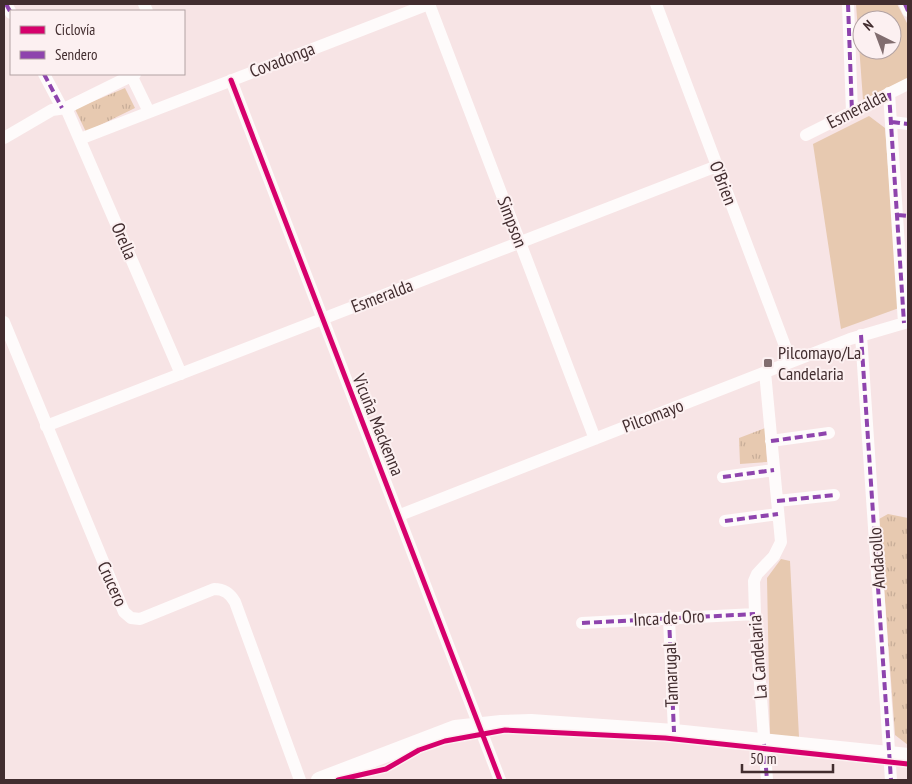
<svg xmlns="http://www.w3.org/2000/svg" width="912" height="784" viewBox="0 0 912 784" font-family="'PT Sans Narrow',sans-serif">
	<style>
		.grass { fill: #e7c9b0; fill-rule: evenodd }
		.park { fill: url(#park-tufts) }
		.lines { fill: none; stroke-linecap: round; stroke-linejoin: round }
		.minor { stroke: #fefbfb; stroke-width: 12 }
		.major { stroke: #fefbfb; stroke-width: 16 }
		.quiet { stroke: #8e44ad; stroke-width: 4; stroke-dasharray: 8 4; stroke-linecap: butt }
		.cycleway-casing { stroke: #fcf0f1; stroke-width: 8 }
		.cycleway { stroke: #d6006c; stroke-width: 5 }
		.poi-dot { fill: #816d6f; stroke: #fcf0f1; stroke-width: 2 }
		.labels { text-anchor: middle; stroke-width: 4; stroke-linejoin: round; paint-order: stroke }
		.street-label { font-size: 18px; fill: #422d2f; stroke: #fcf0f1 }
		.poi-label { font-size: 18px; fill: #422d2f; stroke: #fcf0f1; text-anchor: start }
	</style>
	<defs>
		<pattern id="park-tufts" width="24" height="20" patternUnits="userSpaceOnUse" patternTransform="scale(1.25)"><rect width="24" height="20" fill="#e7c9b0"/><path d="M3 7l-1-3M5 7V3M7 7l1-3M15 17l-1-3M17 17v-4M19 17l1-3" fill="none" stroke="#c7ad98"/></pattern>
	</defs>
	<rect width="100%" height="100%" fill="#f7e4e5"/>
	<path class="grass" d="M 856,4 L 897,4 L 908,25 L 908,78 L 863,100 ZM 862,20 L 892,20 L 892,50 L 862,50 Z
		M 869,116 L 885,128 L 899,308 L 841,329 L 813,144 Z
		M 781,559 L 790,561 L 799,737 L 770,735 L 767,578 Z"/>
	<path class="park" d="M 125,88 L 135,108 L 86,132 L 75,109 Z
		M 765,428 L 767,462 L 740,464 L 739,438 Z
		M 888,514 L 908,518 L 908,745 L 895,735 L 879,519 Z"/>
	<g class="lines">
		<path class="minor" d="M 6,4 L 11,13
			M 144,4 L 147,11
			M 429,4 L 595,439
			M 656,4 L 791,362
			M 848,4 L 852,112
			M 905,4 L 908,11
			M 44,74 L 62,108
			M 132,77 L 149,112
			M 231,80 L 500,780
			M 889,93 L 904,323
			M 66,108 L 181,374
			M 892,122 L 908,124
			M 806,135 L 908,84
			M 4,138 L 52,110 L 66,108 L 135,74
			M 80,139 L 429,4
			M 4,322 L 124,612 L 131,618 L 140,619 L 214,589 C 224,589 230,593 235,602 L 300,780
			M 861,335 L 891,780
			M 765,372 L 781,542 L 774,556 L 757,574 L 754,581 L 755,614 L 767,780
			M 46,426 L 717,166
			M 771,441 L 829,433
			M 723,477 L 774,470
			M 777,501 L 834,495
			M 400,515 L 850,339 L 908,322
			M 725,521 L 778,514
			M 669,618 L 674,732
			M 582,623 L 755,614"/>
		<path class="major" d="M 319,780 L 455,728 L 501,723 L 531,722 L 674,732 L 908,756"/>
		<path class="quiet" d="M 6,4 L 11,13
			M 848,4 L 852,112
			M 905,4 L 908,11
			M 44,74 L 62,108
			M 889,93 L 904,323
			M 892,122 L 908,124
			M 898,215 L 908,216
			M 861,335 L 891,780
			M 771,441 L 829,433
			M 723,477 L 774,470
			M 777,501 L 834,495
			M 725,521 L 778,514
			M 669,618 L 674,732
			M 582,623 L 755,614
			M 764,744 L 767,780"/>
		<defs>
			<path id="cycleway" d="M 231,80 L 500,780
				M 338,780 L 386,769 L 419,750 L 445,741 L 505,730 L 665,738 L 908,764"/>
		</defs>
		<use href="#cycleway" class="cycleway-casing"/>
		<use href="#cycleway" class="cycleway"/>
	</g>
	<rect class="poi-dot" x="763" y="358" width="10" height="10" rx="2.5"/>
	<g class="labels">
		<g class="street-label">
			<text transform="translate(282 60) rotate(-21)" y="6">Covadonga</text>
			<text transform="translate(857 109) rotate(-27)" y="6">Esmeralda</text>
			<text transform="translate(723 183) rotate(69)" y="6">O'Brien</text>
			<text transform="translate(512 222) rotate(69)" y="6">Simpson</text>
			<text transform="translate(124 241) rotate(67)" y="6">Orella</text>
			<text transform="translate(382 296) rotate(-21)" y="6">Esmeralda</text>
			<text transform="translate(653 416) rotate(-21)" y="6">Pilcomayo</text>
			<text transform="translate(378 425) rotate(68)" y="6">Vicuña Mackenna</text>
			<text transform="translate(877 558) rotate(-94)" y="6">Andacollo</text>
			<text transform="translate(112 584) rotate(66)" y="6">Crucero</text>
			<text transform="translate(669 618) rotate(-3)" y="6">Inca de Oro</text>
			<text transform="translate(758 657) rotate(-94)" y="6">La Candelaria</text>
			<text transform="translate(671 675) rotate(-92)" y="6">Tamarugal</text>
		</g>
		<g class="poi-label">
			<text x="778" y="359">Pilcomayo/La<tspan x="778" dy="21">Candelaria</tspan></text>
		</g>
	</g>
	<rect width="912" height="784" fill="none" stroke="#422d2f" stroke-width="10"/>
	<rect x="10" y="10" width="175" height="65" fill="#fcf0f1" stroke="#b2a2a3"/>
	<rect x="20" y="26" width="25" height="8" fill="#d6006c" stroke="#b2a2a3"/>
	<text x="55" y="35" font-size="15" fill="#422d2f">Ciclovía</text>
	<rect x="20" y="51" width="25" height="8" fill="#8e44ad" stroke="#b2a2a3"/>
	<text x="55" y="60" font-size="15" fill="#422d2f">Sendero</text>
	<g transform="translate(877 35) rotate(318)"><circle r="24" fill="#fcf0f1" stroke="#b2a2a3"/>
	<path d="M0-4L9 19L0 12L-9 19Z" fill="#816d6f"/>
	<text y="-8" font-size="14" font-weight="bold" text-anchor="middle" fill="#422d2f">N</text>
	</g>
	<path d="M742 764v8h91v-8" fill="none" stroke="#422d2f" stroke-width="2.5"/>
	<text x="750" y="764" font-size="15" fill="#422d2f" stroke="#fcf0f1" stroke-width="4" paint-order="stroke">50 m</text>
</svg>
